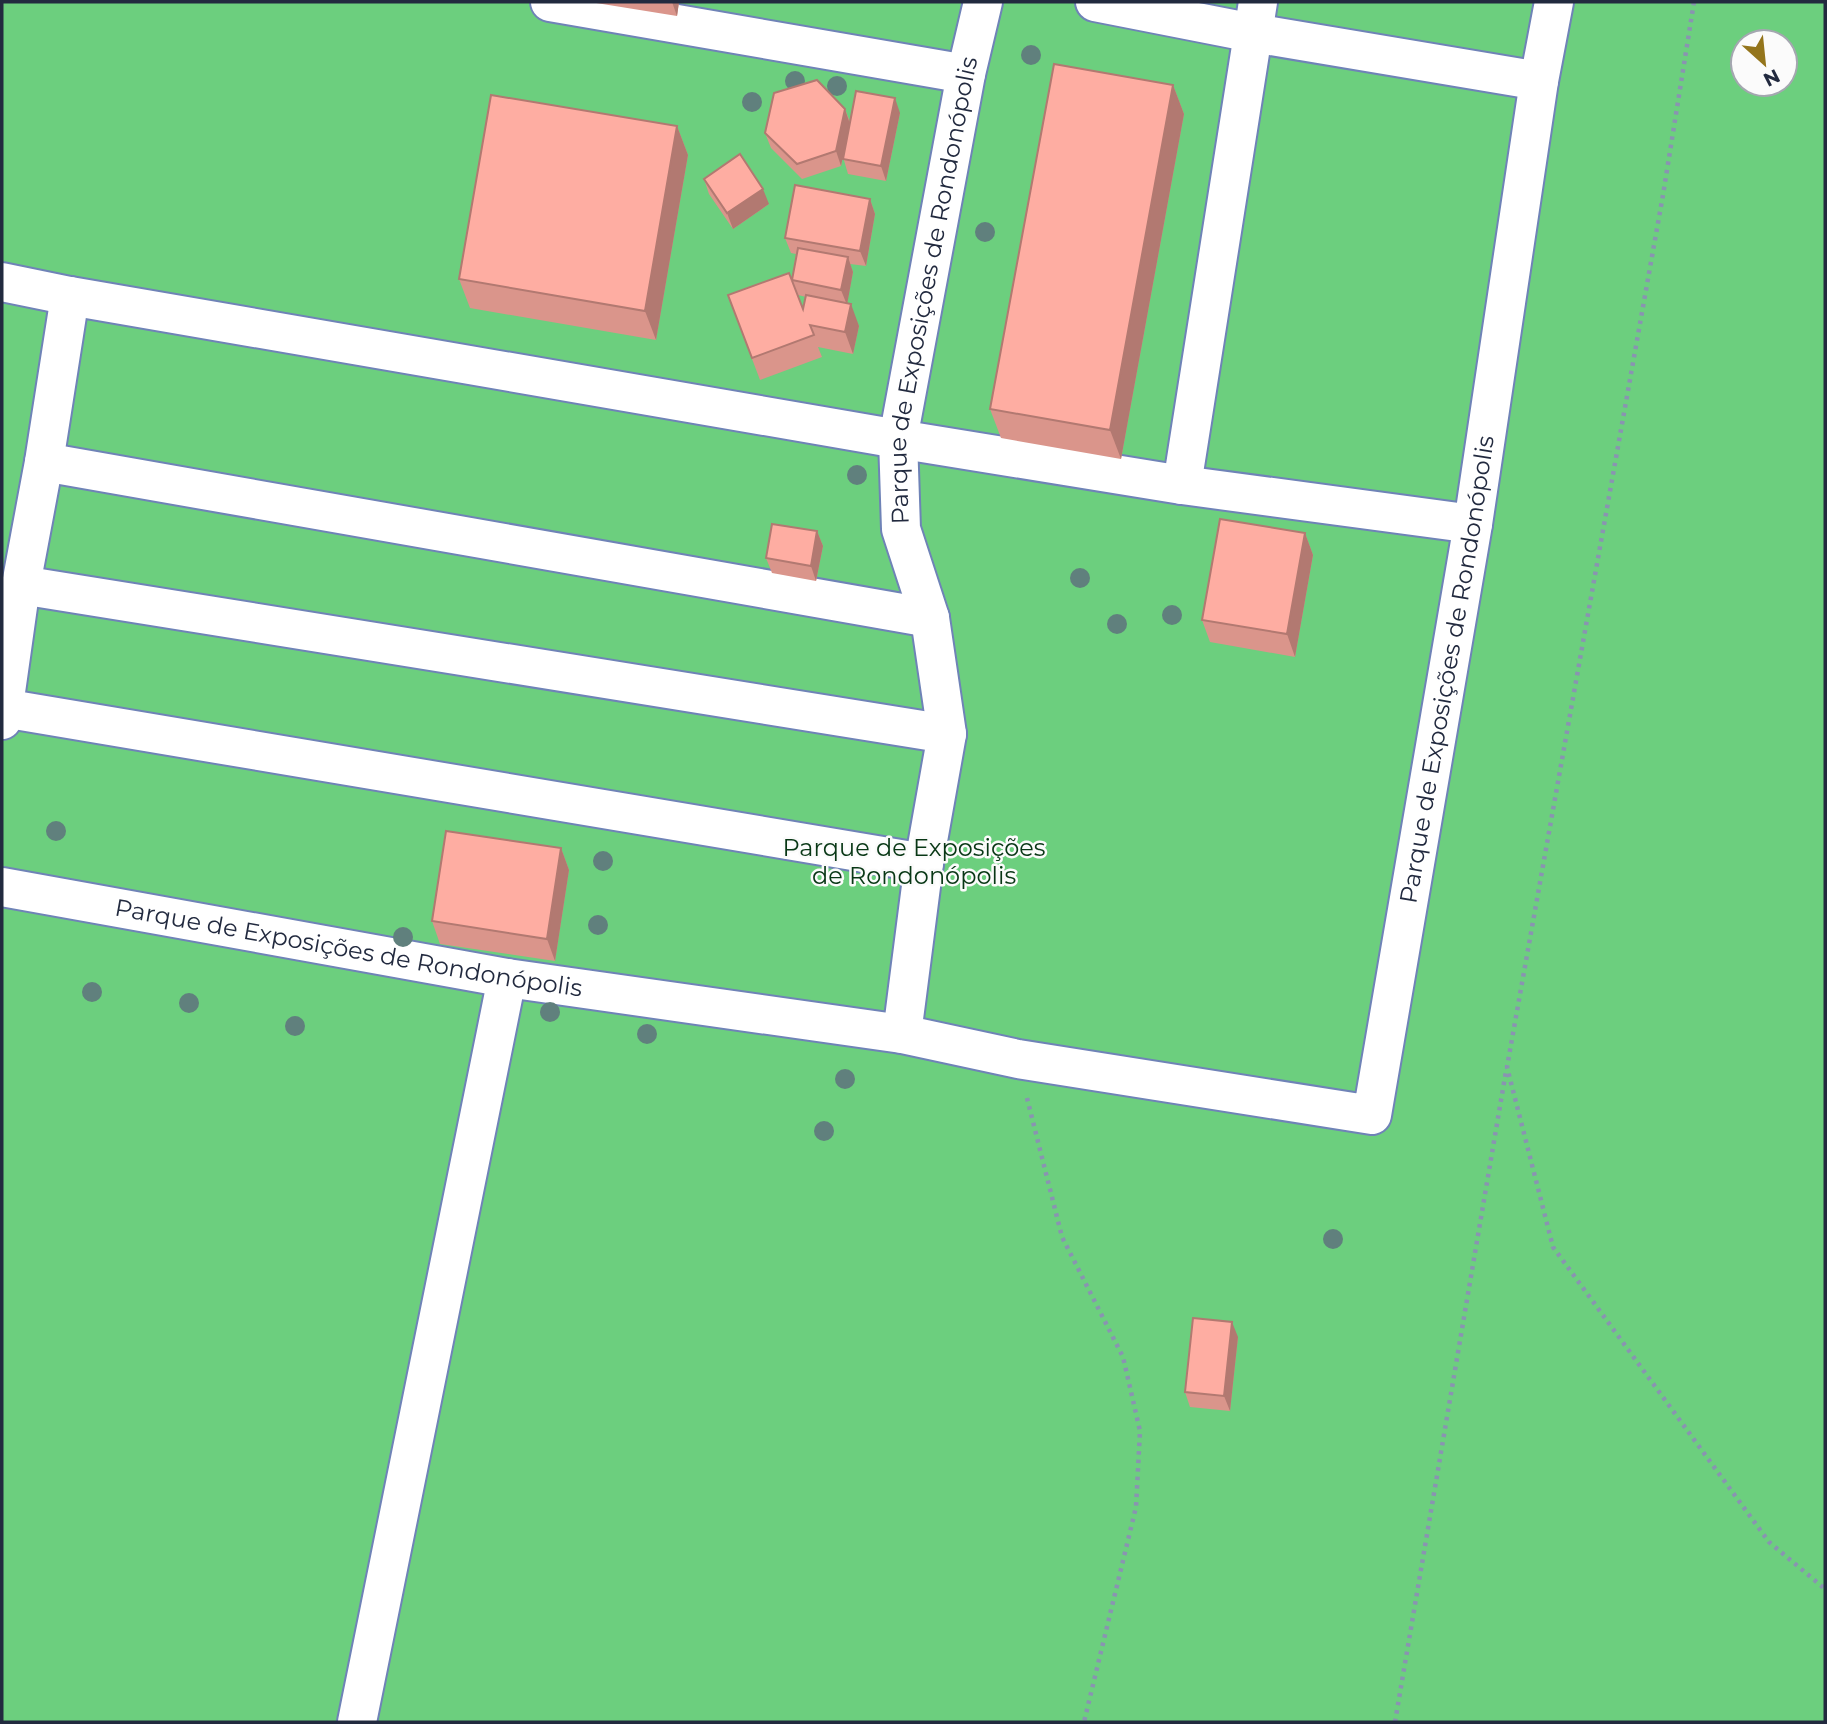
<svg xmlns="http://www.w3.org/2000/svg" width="1827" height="1724" viewBox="0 0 1827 1724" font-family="Montserrat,sans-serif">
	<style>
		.green { fill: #6ccf7e; fill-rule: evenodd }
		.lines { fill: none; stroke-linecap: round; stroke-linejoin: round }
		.minor-casing { stroke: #6f83b7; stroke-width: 42 }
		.path { stroke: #8994b1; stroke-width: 4.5; stroke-dasharray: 3.5 5; stroke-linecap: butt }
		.minor { stroke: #fff; stroke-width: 38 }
		.tree { fill: #60807d }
		.wall { fill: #da958b; fill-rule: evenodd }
		.shaded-wall { fill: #b27971 }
		.building { fill: #feada2; stroke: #b27971; stroke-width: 2 }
		.labels { text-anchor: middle; stroke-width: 5; stroke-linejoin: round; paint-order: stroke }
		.street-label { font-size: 24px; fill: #222a3f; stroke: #fbfbfb }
		.park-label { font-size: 24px; fill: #083715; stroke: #fbfbfb }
	</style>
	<rect width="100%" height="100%" fill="#ccd9fc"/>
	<path class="green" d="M 2,2 L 1825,2 L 1825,1722 L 2,1722 ZM 1743,42 L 1785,42 L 1785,84 L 1743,84 Z"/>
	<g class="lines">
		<defs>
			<g id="minor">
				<path d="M 550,2 L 966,74"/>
				<path d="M 1095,2 L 1253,33 L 1539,81"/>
				<path d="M 2,282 L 70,296 L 898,439 L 1182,485 L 1473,524"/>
				<path d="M 44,462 L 930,618"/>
				<path d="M 1182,485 L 1258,2"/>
				<path d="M 21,585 L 947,734"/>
				<path d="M 3,708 L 924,863"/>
				<path d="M 2,720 L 21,585 L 44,462 L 70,296"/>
				<path id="s1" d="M 2,887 L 507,978 L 902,1034 L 1018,1059 L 1372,1115 L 1473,524 L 1539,81 L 1554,2"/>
				<path id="s2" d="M 902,1034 L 924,863 L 947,734 L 930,618 L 901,529 L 898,439 L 966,74 L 983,2"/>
				<path d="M 357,1722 L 507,978"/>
			</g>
		</defs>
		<use href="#minor" class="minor-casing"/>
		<path class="path" d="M 1694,2 L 1663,195 L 1507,1067 L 1553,1247 L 1769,1542 L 1825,1589
			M 1027,1098 L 1062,1237 L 1123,1357 L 1140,1431 L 1136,1507 L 1084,1722
			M 1395,1722 L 1506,1071"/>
		<use href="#minor" class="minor"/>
	</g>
	<g class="tree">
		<circle cx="1031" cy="55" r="10"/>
		<circle cx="795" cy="81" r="10"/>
		<circle cx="837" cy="86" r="10"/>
		<circle cx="752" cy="102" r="10"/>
		<circle cx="985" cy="232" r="10"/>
		<circle cx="857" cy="475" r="10"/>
		<circle cx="1080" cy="578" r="10"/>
		<circle cx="1172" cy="615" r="10"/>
		<circle cx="1117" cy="624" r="10"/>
		<circle cx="56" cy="831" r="10"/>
		<circle cx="603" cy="861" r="10"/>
		<circle cx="598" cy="925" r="10"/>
		<circle cx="403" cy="937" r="10"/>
		<circle cx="92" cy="992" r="10"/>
		<circle cx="189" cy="1003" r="10"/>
		<circle cx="550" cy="1012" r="10"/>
		<circle cx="295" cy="1026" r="10"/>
		<circle cx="647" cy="1034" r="10"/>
		<circle cx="845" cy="1079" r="10"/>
		<circle cx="824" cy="1131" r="10"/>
		<circle cx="1333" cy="1239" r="10"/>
	</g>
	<path class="wall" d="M 590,2 L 679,2 L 677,16 Z
		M 1173,85 L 1184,114 L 1121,459 L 1001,438 L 990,409 Z
		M 845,109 L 850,122 L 900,113 L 886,181 L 848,174 L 843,157 L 841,166 L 802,179 L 771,148 L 765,133 Z
		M 677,126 L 688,155 L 656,340 L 470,308 L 459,279 Z
		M 704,179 L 769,204 L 733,229 L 709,194 Z
		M 870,199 L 875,214 L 866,266 L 850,264 L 853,272 L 847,303 L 859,326 L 853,354 L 818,347 L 822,357 L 760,380 L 728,295 L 792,280 L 796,254 L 791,253 L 785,238 ZM 798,295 L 806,297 L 803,309 Z
		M 817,531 L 823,546 L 816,581 L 772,573 L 766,558 Z
		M 1305,533 L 1313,555 L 1295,657 L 1210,642 L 1202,620 Z
		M 561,848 L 569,870 L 555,961 L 440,944 L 432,921 Z
		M 1238,1337 L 1230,1411 L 1190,1407 L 1185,1392 Z"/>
	<path class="shaded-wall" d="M 672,2 L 679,2 L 677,16 Z
		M 1173,85 L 1184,114 L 1121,459 L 1110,430 Z
		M 895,98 L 900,113 L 886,181 L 881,166 Z
		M 845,109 L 850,124 L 841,166 L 836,151 Z
		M 677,126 L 688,155 L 656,340 L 645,311 Z
		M 763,189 L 769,204 L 733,229 L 727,213 Z
		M 870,199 L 875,214 L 866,266 L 860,251 Z
		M 848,257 L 853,272 L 847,305 L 841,290 Z
		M 851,304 L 859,326 L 853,354 L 845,332 Z
		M 817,531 L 823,546 L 816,581 L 811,566 Z
		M 1305,533 L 1313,555 L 1295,657 L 1287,634 Z
		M 561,848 L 569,870 L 555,961 L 547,939 Z
		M 1232,1322 L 1238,1337 L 1230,1411 L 1224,1396 Z"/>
	<path class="building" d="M 1054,64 L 1173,85 L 1110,430 L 990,409 Z
		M 817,80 L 845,109 L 836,151 L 797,164 L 765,133 L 774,93 Z
		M 856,91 L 895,98 L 881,166 L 843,159 Z
		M 491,95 L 677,126 L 645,311 L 459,279 Z
		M 740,154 L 763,189 L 727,213 L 704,179 Z
		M 795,185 L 870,199 L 860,251 L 785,238 Z
		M 798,248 L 848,257 L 841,290 L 792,280 Z
		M 789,273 L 803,309 L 806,295 L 851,304 L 845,332 L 810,325 L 814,335 L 752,358 L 728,295 Z
		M 1220,519 L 1305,533 L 1287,634 L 1202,620 Z
		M 772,524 L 817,531 L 811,566 L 766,558 Z
		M 446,831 L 561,848 L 547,939 L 432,921 Z
		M 1193,1318 L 1232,1322 L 1224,1396 L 1185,1392 Z"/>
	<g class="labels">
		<g class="street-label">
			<text dy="8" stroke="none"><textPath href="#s2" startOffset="756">Parque de Exposições de Rondonópolis</textPath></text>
			<text dy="8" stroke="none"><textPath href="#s1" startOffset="1841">Parque de Exposições de Rondonópolis</textPath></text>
			<text dy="8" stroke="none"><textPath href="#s1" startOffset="352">Parque de Exposições de Rondonópolis</textPath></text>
		</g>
		<g class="park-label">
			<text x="914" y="856">Parque de Exposições<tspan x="914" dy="28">de Rondonópolis</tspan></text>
		</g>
	</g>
	<rect width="1827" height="1724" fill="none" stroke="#222a3f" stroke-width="7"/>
	<g transform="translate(1764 63) rotate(153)"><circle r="33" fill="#fbfbfb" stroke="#a4a7b0" stroke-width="2"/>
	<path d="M0-5L12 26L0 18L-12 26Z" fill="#94751c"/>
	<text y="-10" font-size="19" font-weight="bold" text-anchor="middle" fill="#222a3f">N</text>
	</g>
</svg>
